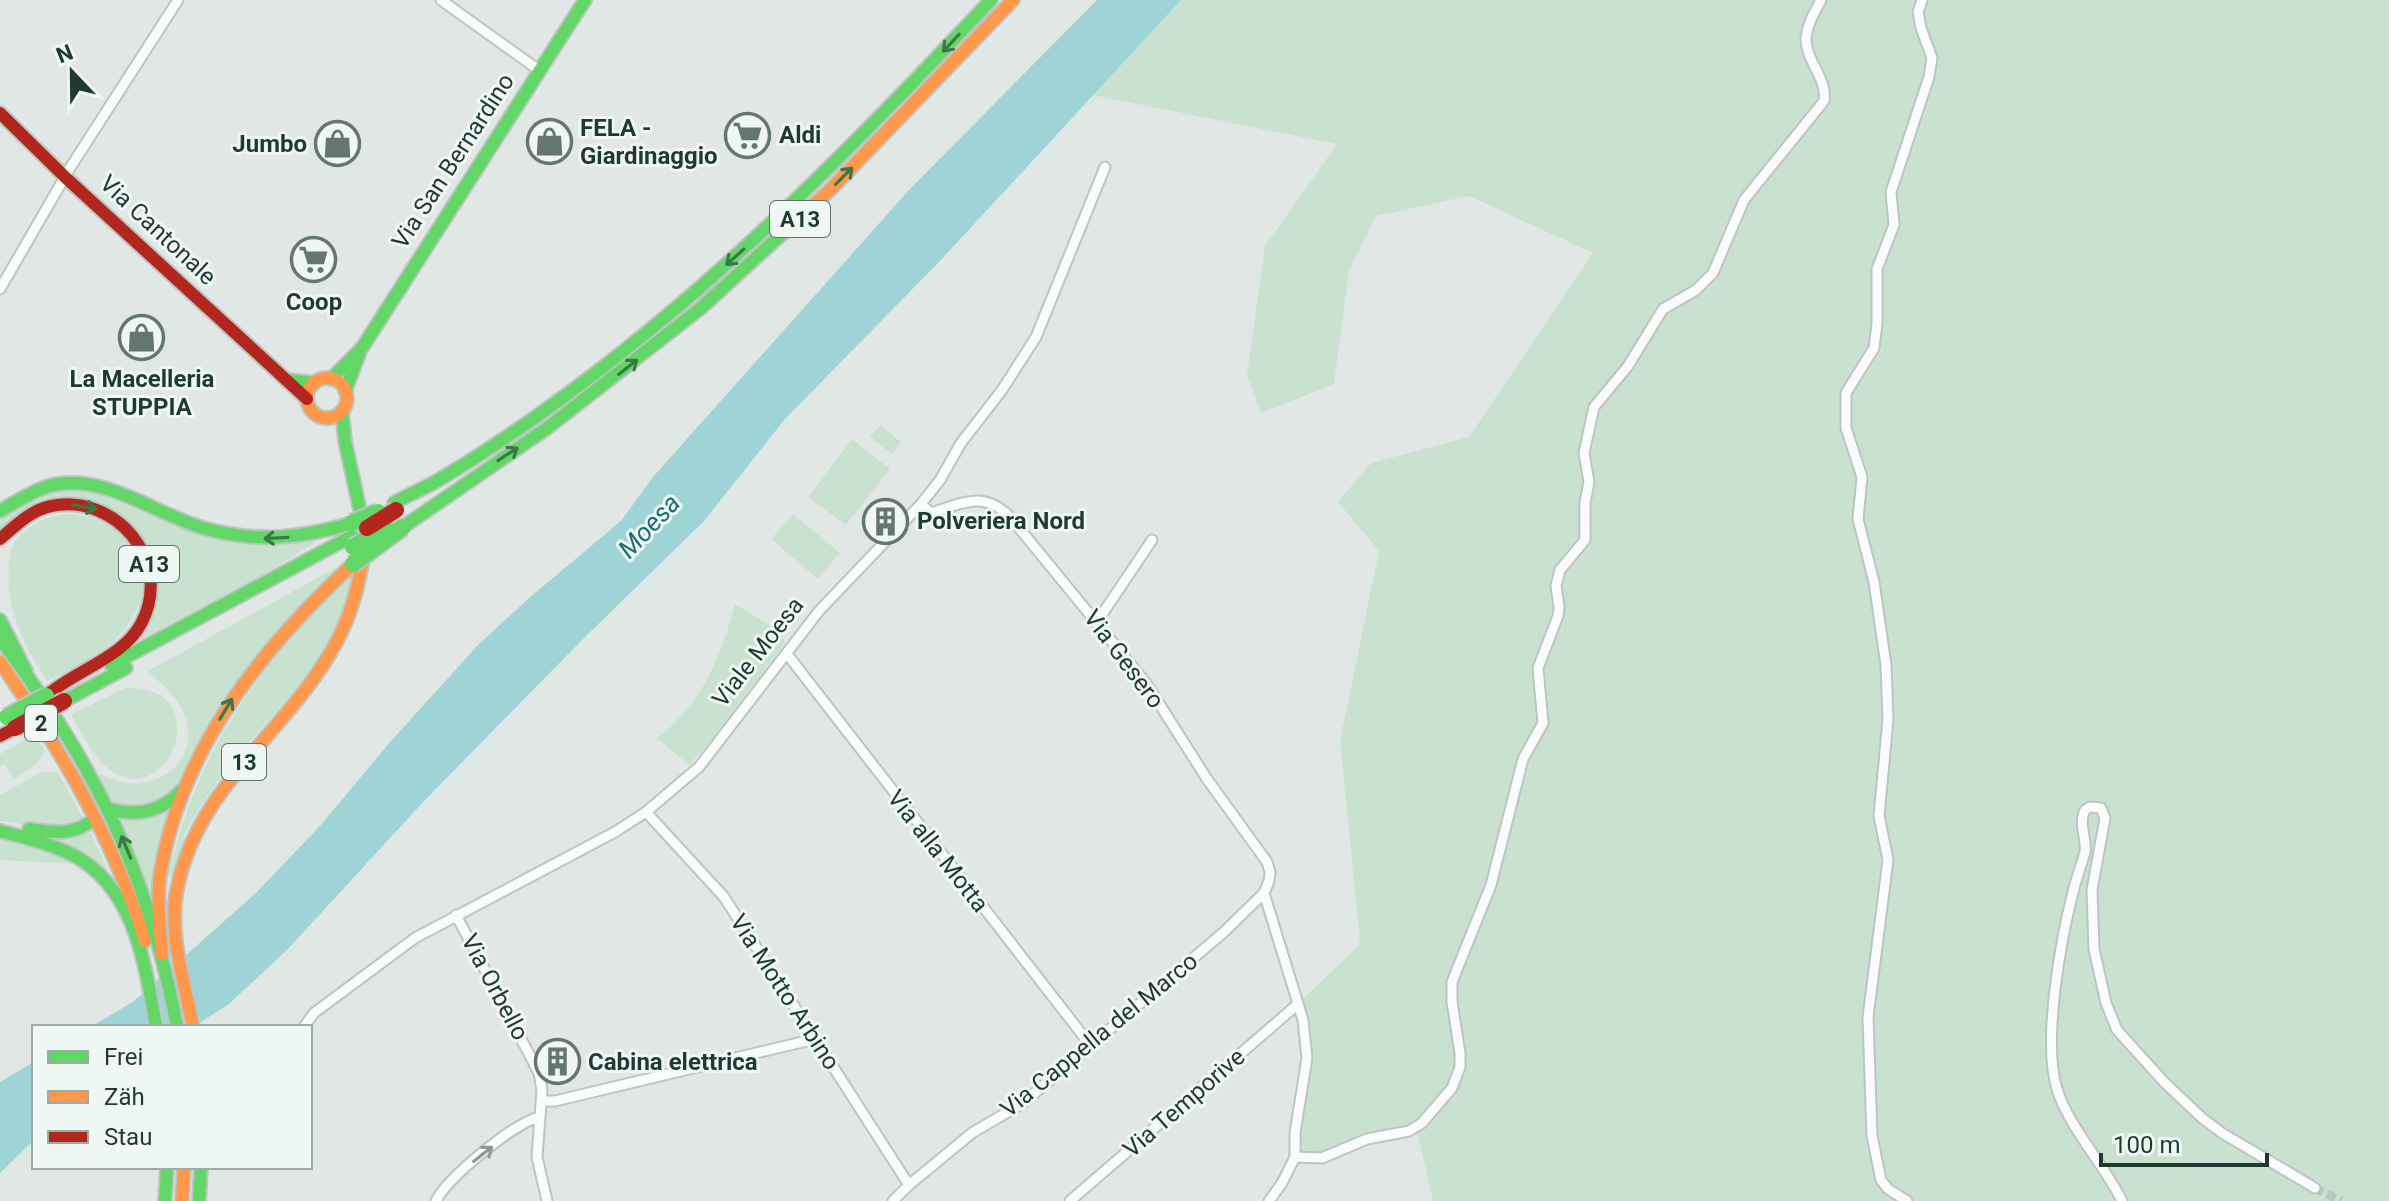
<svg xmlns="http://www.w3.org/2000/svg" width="2389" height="1201" viewBox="0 0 2389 1201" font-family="Roboto,sans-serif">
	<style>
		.green { fill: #c9e2cf }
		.water { fill: #9fd4d7 }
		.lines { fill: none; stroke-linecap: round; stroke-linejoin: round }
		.street-tunnel { stroke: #bac4c0; stroke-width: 9; stroke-dasharray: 9 4.5; stroke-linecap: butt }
		.street-casing { stroke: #bec4c1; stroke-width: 13 }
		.fast-casing { stroke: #bdc5c1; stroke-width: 16 }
		.slow-casing { stroke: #bdc5c1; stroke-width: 16 }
		.jam-casing { stroke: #bdc5c1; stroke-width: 16 }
		.street { stroke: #fafbfb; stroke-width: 9 }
		.fast { stroke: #63d668; stroke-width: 12 }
		.slow { stroke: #ff974d; stroke-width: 12 }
		.jam { stroke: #b3261e; stroke-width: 12 }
		.fast-bridge-casing { stroke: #bbc4c1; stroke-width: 20; stroke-linecap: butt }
		.jam-bridge-casing { stroke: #bbc4c1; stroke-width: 20; stroke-linecap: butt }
		.fast-bridge { stroke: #63d668; stroke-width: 16 }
		.jam-bridge { stroke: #b3261e; stroke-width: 16 }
		.oneway { stroke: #3a7847 }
		.oneway2 { stroke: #8c9a96 }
		.labels { text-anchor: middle; stroke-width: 6; stroke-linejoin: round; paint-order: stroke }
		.shield { fill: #eef7f2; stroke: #5d736b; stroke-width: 2 }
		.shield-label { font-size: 22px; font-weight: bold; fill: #1f3a31 }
		.poi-label { font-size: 24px; font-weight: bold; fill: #1f3a31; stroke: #eef7f2; text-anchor: start }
		.street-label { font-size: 24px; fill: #1f3a31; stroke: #eef7f2 }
		.water-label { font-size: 26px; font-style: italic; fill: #186f77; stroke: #eef7f2 }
	</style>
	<rect width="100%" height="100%" fill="#e1e7e4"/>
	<path class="green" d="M 1181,0 L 2389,0 L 2389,1201 L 1433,1201 L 1416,1127 L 1367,1139 L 1336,1153 L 1295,1157 L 1307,1058 L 1298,1004 L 1360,944 L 1340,741 L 1379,551 L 1338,502 L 1371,463 L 1469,437 L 1593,253 L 1469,196 L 1376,216 L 1349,271 L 1334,384 L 1261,413 L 1247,375 L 1265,246 L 1337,144 L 1093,95 Z
		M 880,425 L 901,442 L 892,454 L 870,437 Z
		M 852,439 L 890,469 L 846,525 L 808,497 Z
		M 74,489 L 100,494 L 182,529 L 314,541 L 315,543 L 259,577 L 139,640 L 150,551 L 81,500 L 0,534 L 0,519 C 24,505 46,491 74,489 Z
		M 64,514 C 120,512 164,568 132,619 C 114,650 78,665 48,681 C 20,643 0,594 12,546 C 24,527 43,518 64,514 Z
		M 793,514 L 840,553 L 818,579 L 771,539 Z
		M 343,564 L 312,592 L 174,789 C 157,807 137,807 114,805 L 99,776 L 101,774 C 146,801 204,766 184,714 C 177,696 161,684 148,671 Z
		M 353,575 C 346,646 281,703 238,755 C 217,780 198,808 183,837 L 185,839 L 172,875 L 166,877 L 167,865 L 173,857 C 201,745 268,651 353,575 Z
		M 735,604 L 781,632 L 785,643 L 714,737 L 689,765 L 657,738 C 701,706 722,655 735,604 Z
		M 126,688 C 221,684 167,820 105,766 C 90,753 81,731 71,714 Z
		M 35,734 L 45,751 L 35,765 L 14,779 L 5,764 L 0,766 L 0,754 Z
		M 57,771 L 83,818 L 61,829 L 0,821 L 0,795 L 39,773 Z
		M 173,807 L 152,898 L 121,818 Z
		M 91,833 L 108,871 L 107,872 L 54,838 Z
		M 0,836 L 24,841 L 77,864 L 0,860 Z"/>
	<path class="water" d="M 1097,0 L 1181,0 L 939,262 L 785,419 L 704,521 L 582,640 L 424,801 L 287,950 L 229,1004 L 193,1027 L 91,1027 L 134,1001 L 255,894 L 319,827 L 391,741 L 478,645 L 529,598 L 621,521 L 653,477 L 909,190 Z
		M 34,1062 L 34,1140 L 0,1173 L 0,1082 Z"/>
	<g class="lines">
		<path class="street-tunnel" d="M 2315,1188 L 2341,1201"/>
		<defs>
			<path id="street" d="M 441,0 L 540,71
				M 0,289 L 70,168 L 178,0
				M 1097,622 L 1152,540
				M 787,654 L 1091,1046
				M 646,812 L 724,897 L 909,1185
				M 1264,893 L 1303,1020 L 1307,1058 L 1295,1133 L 1295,1157 L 1282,1183 L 1269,1201
				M 456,915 L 539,1073 L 542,1090 L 537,1157 L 547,1201
				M 304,1027 L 314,1013 L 415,938 L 615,832 L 646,812 L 699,767 L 819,611 L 921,504 L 940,480 L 961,443 L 1002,390 L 1036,337 L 1105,167
				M 542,1101 L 555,1101 L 815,1039
				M 1295,1157 L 1322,1158 L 1367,1139 L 1409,1131 L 1422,1123 L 1452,1088 L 1460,1067 L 1460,1053 L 1452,1002 L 1452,982 L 1491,885 L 1523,759 L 1543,723 L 1538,668 L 1558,616 L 1559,607 L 1556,586 L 1560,570 L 1585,540 L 1585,503 L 1589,482 L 1584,453 L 1594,407 L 1628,366 L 1663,309 L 1696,290 L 1713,273 L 1744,200 L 1824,101 C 1828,79 1805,60 1806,38 C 1807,24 1815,12 1821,0
				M 436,1201 C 448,1177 513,1124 539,1117
				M 893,1201 L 909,1185 L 972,1133 L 1023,1103 L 1224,932 L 1264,893 L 1269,881 L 1270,872 L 1267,862 L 1207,779 L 1146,683 L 1010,517 C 984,490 962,503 931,513 L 921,504
				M 1070,1201 L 1298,1004
				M 1907,1201 L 1888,1189 L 1881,1180 L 1872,1136 L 1868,1017 L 1888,860 L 1879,816 L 1888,719 L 1886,665 L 1874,582 L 1858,519 L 1862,477 L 1846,428 L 1846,393 L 1874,348 L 1877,324 L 1877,269 L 1894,225 L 1891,192 L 1929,77 L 1932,58 L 1921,28 L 1918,12 L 1922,0
				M 2122,1201 C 2104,1164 2068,1126 2057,1089 C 2042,1041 2061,938 2074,888 C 2077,876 2082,864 2085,852 C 2087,838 2078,824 2085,810 L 2090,807 L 2101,808 L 2105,818 L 2092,890 L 2094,949 L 2106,1003 L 2117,1030 L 2164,1082 L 2202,1118 L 2222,1133 L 2315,1188"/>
			<path id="fast" d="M 331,379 L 362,348 L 585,0
				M 288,380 L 314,383
				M 345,391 L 360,352
				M 342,411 L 345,441 L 364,529
				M 394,503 C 408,495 423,489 437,481 C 649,355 824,178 991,0
				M 0,511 C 16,502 32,491 49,486 C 103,471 157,516 207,529 C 257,543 303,538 352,523
				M 403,527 L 546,429 L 701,308 L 795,222
				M 0,620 L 26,671
				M 0,639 C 94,762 149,874 177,1027
				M 111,665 L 352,536
				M 64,701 L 126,668
				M 109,809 C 138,817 161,812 182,790
				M 29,829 C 54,833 74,836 94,819
				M 0,831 C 25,837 48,843 71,854 C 135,886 145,964 156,1027
				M 165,1201 L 167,1167
				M 199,1201 L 201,1167"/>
			<path id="slow" d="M 795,222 L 831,189 L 1013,0
				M307 398a20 20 0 1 1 40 0a20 20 0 1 1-40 0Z
				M 0,662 C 59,747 115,841 145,941
				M 162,954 C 160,926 156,896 161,869 C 183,746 264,646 353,564
				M 193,1027 C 185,983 168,934 177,889 C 198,783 290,731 337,641 C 353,611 359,582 365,549
				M 182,1201 L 184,1167"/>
			<path id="jam" d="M 0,113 L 65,177 L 307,399
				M 0,539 C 15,526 31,510 51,506 C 116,493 173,561 142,622 C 124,658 75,670 46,696
				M 0,736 L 15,728"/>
		</defs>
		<use href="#street" class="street-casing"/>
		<use href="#fast" class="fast-casing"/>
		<use href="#slow" class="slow-casing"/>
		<use href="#jam" class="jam-casing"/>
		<use href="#street" class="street"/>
		<use href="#fast" class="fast"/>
		<use href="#slow" class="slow"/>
		<use href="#jam" class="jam"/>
		<defs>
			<path id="fast-bridge" d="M 352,523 L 378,512
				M 353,547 L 386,528
				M 353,564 L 403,527
				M 7,717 L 46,696"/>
			<path id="jam-bridge" d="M 367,528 L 396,510
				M 15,728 L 64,701"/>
		</defs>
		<use href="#fast-bridge" class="fast-bridge-casing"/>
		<use href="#jam-bridge" class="jam-bridge-casing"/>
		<use href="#fast-bridge" class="fast-bridge"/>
		<use href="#jam-bridge" class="jam-bridge"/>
	</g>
	<defs><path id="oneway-shaft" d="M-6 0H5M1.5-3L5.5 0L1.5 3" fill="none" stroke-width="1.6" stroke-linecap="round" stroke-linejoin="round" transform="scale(2)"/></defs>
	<g class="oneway">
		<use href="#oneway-shaft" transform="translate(951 43) rotate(133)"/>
		<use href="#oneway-shaft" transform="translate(844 176) rotate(-45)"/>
		<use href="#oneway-shaft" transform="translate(735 257) rotate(138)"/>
		<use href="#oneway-shaft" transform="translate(628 367) rotate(-38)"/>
		<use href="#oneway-shaft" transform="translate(508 454) rotate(-33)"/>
		<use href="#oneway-shaft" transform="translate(85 507) rotate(10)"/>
		<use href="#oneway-shaft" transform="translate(276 538) rotate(177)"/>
		<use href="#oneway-shaft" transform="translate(226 709) rotate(-59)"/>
		<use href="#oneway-shaft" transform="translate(126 847) rotate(-113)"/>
	</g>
	<use class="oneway2" href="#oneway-shaft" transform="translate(483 1154) rotate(-38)"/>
	<defs>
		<symbol id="supermarket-ring" viewBox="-11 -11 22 22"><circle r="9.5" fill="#eef7f2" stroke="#637770" stroke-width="1.5"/><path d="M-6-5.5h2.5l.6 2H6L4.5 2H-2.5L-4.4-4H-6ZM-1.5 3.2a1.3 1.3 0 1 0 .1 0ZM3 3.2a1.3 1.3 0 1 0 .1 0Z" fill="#637770"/></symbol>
		<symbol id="shop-ring" viewBox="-11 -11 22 22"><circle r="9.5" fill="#eef7f2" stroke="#637770" stroke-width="1.5"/><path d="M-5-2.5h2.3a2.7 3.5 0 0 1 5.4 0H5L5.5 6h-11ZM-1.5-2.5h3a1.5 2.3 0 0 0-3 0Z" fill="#637770"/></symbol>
		<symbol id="building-ring" viewBox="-11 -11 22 22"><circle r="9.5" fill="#eef7f2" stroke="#637770" stroke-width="1.5"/><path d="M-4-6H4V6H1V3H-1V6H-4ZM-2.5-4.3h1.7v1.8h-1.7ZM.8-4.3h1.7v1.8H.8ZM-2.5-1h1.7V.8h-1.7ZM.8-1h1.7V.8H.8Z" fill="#637770"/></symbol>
	</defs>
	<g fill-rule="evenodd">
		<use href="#supermarket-ring" x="722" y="110" width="51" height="51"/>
		<use href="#shop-ring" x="524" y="116" width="51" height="51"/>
		<use href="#shop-ring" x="312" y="118" width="51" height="51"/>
		<use href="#supermarket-ring" x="288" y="234" width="51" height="51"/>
		<use href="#shop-ring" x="116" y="312" width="51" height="51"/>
		<use href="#building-ring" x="860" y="496" width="51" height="51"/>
		<use href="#building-ring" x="532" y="1036" width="51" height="51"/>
	</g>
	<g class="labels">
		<g class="shield">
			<rect x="770" y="201" width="60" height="36" rx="6"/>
			<rect x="119" y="546" width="60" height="36" rx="6"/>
			<rect x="25" y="705" width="32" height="36" rx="6"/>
			<rect x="222" y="744" width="44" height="36" rx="6"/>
		</g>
		<g class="shield-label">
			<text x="800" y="227">A13</text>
			<text x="149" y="572">A13</text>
			<text x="41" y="731">2</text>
			<text x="244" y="770">13</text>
		</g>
		<g class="poi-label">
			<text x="580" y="136">FELA -<tspan x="580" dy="28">Giardinaggio</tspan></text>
			<text x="779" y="143">Aldi</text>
			<text x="307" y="152" text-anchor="end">Jumbo</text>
			<text x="314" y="310" text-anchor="middle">Coop</text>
			<text x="142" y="387" text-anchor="middle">La Macelleria<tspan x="142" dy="28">STUPPIA</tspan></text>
			<text x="917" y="529">Polveriera Nord</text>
			<text x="588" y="1070">Cabina elettrica</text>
		</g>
		<g class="street-label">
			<text transform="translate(453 161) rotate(-57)" y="8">Via San Bernardino</text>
			<text transform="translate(158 230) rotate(43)" y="8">Via Cantonale</text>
			<text transform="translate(758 652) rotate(-52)" y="8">Viale Moesa</text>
			<text transform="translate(1124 659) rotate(53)" y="8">Via Gesero</text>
			<text transform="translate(938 851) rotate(52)" y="8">Via alla Motta</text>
			<text transform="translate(495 987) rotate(62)" y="8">Via Orbello</text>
			<text transform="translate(785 992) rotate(57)" y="8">Via Motto Arbino</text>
			<text transform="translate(1099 1035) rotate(-39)" y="8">Via Cappella del Marco</text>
			<text transform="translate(1184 1103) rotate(-41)" y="8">Via Temporive</text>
		</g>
		<g class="water-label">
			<text transform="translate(649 526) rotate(-47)" y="9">Moesa</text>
		</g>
	</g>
	<rect x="32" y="1025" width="280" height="144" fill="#eef7f2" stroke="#9baba5" stroke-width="2"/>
	<rect x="48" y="1051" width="40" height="12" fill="#63d668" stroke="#9baba5" stroke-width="2"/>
	<text x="104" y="1065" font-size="24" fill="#1f3a31">Frei</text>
	<rect x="48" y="1091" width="40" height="12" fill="#ff974d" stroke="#9baba5" stroke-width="2"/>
	<text x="104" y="1105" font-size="24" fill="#1f3a31">Zäh</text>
	<rect x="48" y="1131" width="40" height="12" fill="#b3261e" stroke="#9baba5" stroke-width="2"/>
	<text x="104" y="1145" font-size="24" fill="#1f3a31">Stau</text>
	<g transform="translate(72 72) rotate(338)" stroke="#eef7f2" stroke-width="6" paint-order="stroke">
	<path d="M0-6L14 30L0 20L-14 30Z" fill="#1f3a31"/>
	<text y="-12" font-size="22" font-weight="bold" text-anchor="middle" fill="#1f3a31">N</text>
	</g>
	<path d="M2101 1153v12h166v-12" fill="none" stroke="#1f3a31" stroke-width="4"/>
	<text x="2113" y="1153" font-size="24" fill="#1f3a31" stroke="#eef7f2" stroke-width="6" paint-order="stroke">100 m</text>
</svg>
